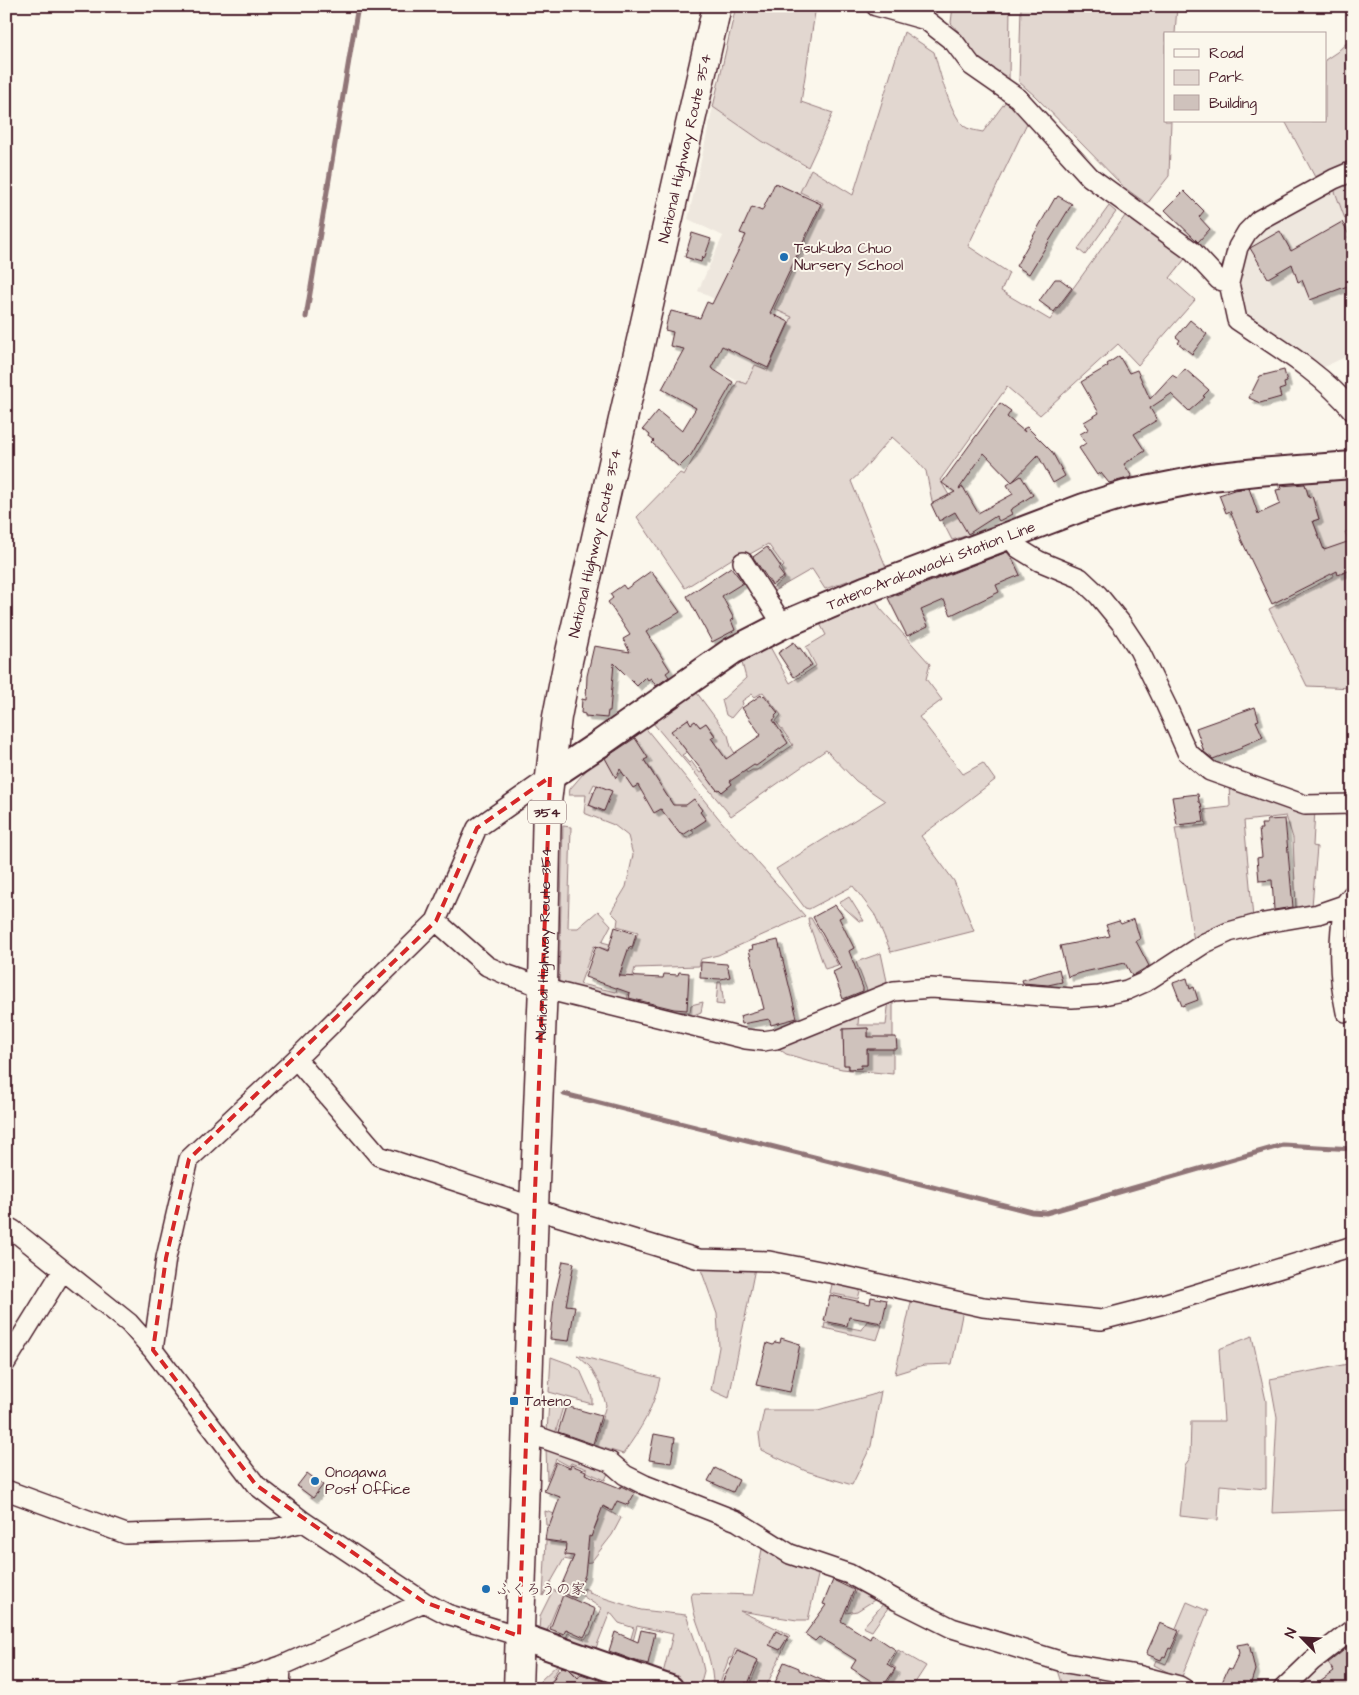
<svg xmlns="http://www.w3.org/2000/svg" width="1359" height="1695" viewBox="0 0 1359 1695" font-family="'Architects Daughter','Klee One',sans-serif">
	<style>
		.built { fill: #eee7de }
		.green { fill: #e2d7d0; stroke: #967b7e; fill-rule: evenodd }
		.lines { fill: none; stroke-linecap: round; stroke-linejoin: round }
		.stream { stroke: #907477; stroke-width: 5 }
		.building { fill: #cfc2bc; stroke: #4a1f2b; filter: url(#shadow) }
		.street-casing { stroke: #4a1f2b; stroke-width: 22 }
		.secondary-casing { stroke: #4a1f2b; stroke-width: 30 }
		.highway-casing { stroke: #4a1f2b; stroke-width: 31 }
		.street { stroke: #fbf7ec; stroke-width: 19 }
		.secondary { stroke: #fbf7ec; stroke-width: 26 }
		.highway { stroke: #fbf7ec; stroke-width: 28 }
		.marked { fill: none; stroke: #d62828; stroke-width: 4; stroke-dasharray: 10 6; stroke-linejoin: round }
		.poi-dot { fill: #1f6fb2; stroke: #fbf7ec; stroke-width: 2 }
		.labels { text-anchor: middle; stroke-width: 4; stroke-linejoin: round; paint-order: stroke }
		.shield { fill: #fbf7ec; stroke: #7f6065; stroke-width: 1 }
		.shield-label { font-size: 14px; font-weight: bold; fill: #4a1f2b }
		.street-label { font-size: 15px; fill: #4a1f2b; stroke: #fbf7ec }
		.poi-label { font-size: 15px; fill: #4a1f2b; stroke: #fbf7ec; text-anchor: start }
	</style>
	<defs>
		<filter id="shadow"><feDropShadow dx="4.5" dy="4.5" stdDeviation="0" flood-color="#0004"/></filter>
	</defs>
	<rect width="100%" height="100%" fill="#fbf7ec"/>
	<filter id="ink" filterUnits="userSpaceOnUse"><feTurbulence type="fractalNoise" baseFrequency=".02" numOctaves="2"/><feDisplacementMap in="SourceGraphic" scale="10" xChannelSelector="R" yChannelSelector="G"/><feConvolveMatrix kernelMatrix="1 2 1 2 8 2 1 2 1" color-interpolation-filters="sRGB"/></filter>
	<g filter="url(#ink)">
		<path class="built" d="M 713,107 L 762,141 L 853,196 L 781,403 L 716,370 L 743,313 L 698,291 L 723,236 L 688,219 Z
			M 1333,186 L 1353,241 L 1353,353 L 1320,369 L 1248,320 L 1242,307 L 1237,278 L 1246,248 L 1266,223 Z
			M 1353,1638 L 1353,1689 L 1294,1689 Z"/>
		<path class="green" d="M 736,6 L 816,6 L 801,102 L 833,113 L 808,167 L 762,141 L 713,107 Z
			M 953,6 L 1010,6 L 1009,79 L 1006,81 L 973,55 L 965,39 L 951,23 Z
			M 1021,6 L 1177,6 L 1175,34 L 1165,34 L 1165,121 L 1171,121 L 1169,176 L 1147,204 L 1125,188 L 1035,96 L 1019,82 Z
			M 904,32 L 934,52 C 939,69 951,120 967,128 C 971,130 978,131 983,132 L 1006,101 L 1028,121 L 968,246 L 1009,273 L 1001,291 L 1050,320 L 1128,212 L 1188,255 L 1170,278 L 1195,300 L 1138,365 L 1118,344 L 1040,415 L 1007,387 L 940,480 L 972,534 L 952,540 L 932,501 L 926,471 L 912,455 L 892,437 C 877,452 867,468 851,481 L 886,567 L 825,589 L 812,569 L 772,592 L 770,590 L 785,578 L 781,569 L 784,566 L 768,544 L 741,559 L 738,555 L 685,588 L 637,517 L 680,473 L 684,475 L 738,381 L 746,384 L 755,365 L 768,370 L 792,317 L 774,309 L 823,203 L 800,192 L 811,169 L 853,195 Z
			M 1353,37 L 1353,167 L 1316,179 L 1285,121 L 1325,121 L 1325,60 L 1337,52 Z
			M 1353,178 L 1353,217 L 1345,219 L 1333,186 Z
			M 1109,206 L 1116,212 L 1085,255 L 1078,249 Z
			M 1276,478 L 1349,478 L 1349,483 L 1353,482 L 1353,529 L 1345,532 L 1353,551 L 1353,604 L 1351,606 L 1348,621 L 1353,626 L 1353,688 L 1307,686 L 1269,609 L 1334,576 L 1318,535 L 1298,546 ZM 1297,480 L 1299,483 L 1304,482 L 1309,498 L 1312,496 L 1319,519 L 1313,521 L 1318,534 L 1295,527 L 1281,486 Z
			M 874,596 L 880,608 L 930,664 L 926,679 L 942,700 L 919,717 L 963,774 L 983,763 L 995,780 L 921,836 L 954,881 L 974,931 L 891,952 L 875,915 L 853,886 L 809,909 L 805,908 L 776,869 L 885,801 L 856,781 L 826,750 L 731,816 L 653,723 L 655,717 L 694,689 L 728,735 L 731,747 L 747,773 L 752,770 L 757,770 L 793,745 L 776,721 L 781,715 L 763,692 L 755,697 L 752,694 L 742,701 L 743,704 L 731,718 L 726,715 L 722,700 L 746,678 L 741,659 L 769,645 L 790,683 L 816,666 L 806,647 L 826,635 L 818,620 ZM 688,719 L 691,724 L 695,721 L 700,727 L 706,723 L 715,735 L 711,738 L 723,756 L 700,773 L 691,761 L 689,763 L 682,755 L 687,752 L 675,736 L 677,727 ZM 718,765 L 732,784 L 722,792 L 719,789 L 717,790 L 711,783 Z
			M 643,725 L 721,821 L 805,916 L 718,955 L 701,959 L 699,966 L 635,968 L 626,1003 L 559,984 L 563,826 L 571,827 L 568,928 L 578,928 L 598,911 L 611,925 L 602,942 L 632,950 L 638,932 L 617,926 L 618,919 L 611,912 L 626,887 L 633,855 L 628,836 L 614,825 L 584,813 L 586,795 L 569,795 L 570,789 L 595,760 ZM 644,760 L 654,774 L 639,787 L 637,785 L 633,788 L 622,772 L 618,775 L 612,766 ZM 594,784 L 611,791 L 603,812 L 589,805 L 594,793 L 590,792 ZM 660,786 L 671,802 L 644,796 ZM 694,799 L 701,810 L 700,812 L 705,820 L 692,829 L 694,833 L 686,838 L 682,833 L 680,834 L 669,820 ZM 594,946 L 621,953 L 617,964 L 623,967 L 616,992 L 580,984 Z
			M 1229,783 L 1315,809 L 1313,846 L 1317,847 L 1312,906 L 1296,910 L 1293,838 L 1286,816 L 1244,821 L 1253,918 L 1194,941 L 1175,828 L 1206,825 L 1204,810 L 1230,807 Z
			M 849,897 L 864,921 L 859,921 L 839,903 Z
			M 808,918 L 811,918 L 838,965 L 825,969 L 809,924 Z
			M 881,953 L 888,986 L 868,993 L 856,962 Z
			M 718,982 L 721,982 L 724,1005 L 716,1004 Z
			M 889,999 L 893,1000 L 893,1074 L 842,1069 L 821,1064 L 786,1054 L 773,1044 L 859,1012 L 858,1025 L 886,1025 ZM 868,1028 L 868,1037 L 874,1049 L 867,1049 L 867,1065 L 861,1065 L 861,1068 L 849,1069 L 849,1065 L 844,1065 L 843,1029 Z
			M 703,1002 L 701,1012 L 689,1017 L 662,1011 L 690,1012 L 691,1005 Z
			M 699,1264 L 755,1268 L 729,1398 L 711,1390 L 719,1347 L 717,1314 Z
			M 833,1280 L 861,1287 L 858,1299 L 830,1293 Z
			M 912,1298 L 963,1310 L 952,1364 L 924,1365 L 895,1374 Z
			M 867,1321 L 882,1325 L 877,1340 L 824,1328 L 825,1323 L 862,1330 Z
			M 1252,1336 L 1266,1401 L 1266,1489 L 1220,1485 L 1218,1520 L 1180,1516 L 1185,1465 L 1190,1458 L 1191,1421 L 1224,1421 L 1219,1349 Z
			M 577,1355 L 660,1378 C 653,1410 642,1427 623,1454 L 594,1445 L 606,1405 L 600,1384 L 590,1367 Z
			M 551,1357 L 570,1364 L 580,1370 L 592,1397 L 592,1404 L 549,1392 Z
			M 1353,1363 L 1353,1524 L 1349,1510 L 1272,1513 L 1277,1418 L 1270,1379 Z
			M 881,1391 L 871,1446 L 852,1485 L 806,1471 L 761,1450 L 759,1434 L 764,1410 L 818,1410 L 872,1395 Z
			M 549,1402 L 563,1407 L 555,1434 L 547,1432 Z
			M 546,1447 L 609,1471 L 605,1480 L 587,1472 L 587,1469 L 571,1463 L 569,1466 L 556,1459 L 547,1480 Z
			M 598,1505 L 621,1518 L 612,1535 L 591,1562 L 583,1563 L 564,1559 L 543,1596 L 546,1541 L 564,1544 L 568,1528 L 546,1525 L 545,1511 L 558,1515 L 593,1532 L 598,1520 L 593,1517 Z
			M 763,1544 L 819,1571 L 808,1620 L 797,1620 L 740,1611 L 790,1635 L 765,1689 L 759,1689 L 750,1684 L 759,1663 L 747,1657 L 748,1655 L 735,1649 L 732,1658 L 729,1658 L 718,1689 L 713,1689 C 714,1664 703,1640 695,1616 C 693,1609 692,1601 691,1593 L 753,1595 Z
			M 857,1587 L 876,1599 L 857,1611 L 846,1613 Z
			M 584,1588 L 590,1591 L 589,1593 L 641,1610 L 686,1615 L 701,1657 L 704,1671 L 699,1689 L 662,1677 L 673,1634 L 637,1626 L 627,1664 L 608,1654 L 625,1658 L 634,1628 L 619,1623 L 610,1612 L 594,1653 L 565,1641 L 568,1633 L 585,1639 L 588,1635 L 590,1635 L 601,1608 L 581,1595 Z
			M 553,1590 L 565,1596 L 561,1605 L 558,1604 L 546,1633 L 539,1631 L 540,1616 Z
			M 1187,1602 L 1208,1611 L 1181,1679 L 1154,1665 L 1156,1660 L 1166,1664 L 1181,1630 L 1176,1628 Z
			M 884,1603 L 890,1605 L 872,1631 L 863,1627 Z
			M 898,1650 L 926,1666 L 911,1689 L 884,1689 L 896,1668 L 890,1664 Z
			M 562,1660 L 584,1666 L 578,1676 L 561,1663 L 557,1668 L 558,1669 L 552,1676 L 554,1678 L 544,1689 L 538,1689 L 538,1683 Z
			M 1056,1667 L 1096,1675 L 1102,1689 L 1095,1689 L 1094,1684 L 1077,1689 L 1063,1689 Z"/>
		<g class="lines">
			<path class="stream" d="M 306,317 L 358,6
				M 564,1094 L 1032,1212 L 1046,1213 L 1283,1145 L 1353,1149"/>
		</g>
		<path class="building" d="M 775,183 L 821,204 L 770,313 L 789,322 L 768,368 L 722,346 L 711,368 L 733,382 L 691,455 L 679,467 L 652,443 L 654,441 L 649,437 L 650,435 L 643,429 L 658,411 L 682,431 L 696,408 L 662,389 L 684,349 L 670,346 L 673,332 L 665,330 L 668,317 L 669,317 L 671,311 L 700,318 L 707,302 L 712,304 L 746,235 L 740,233 L 752,207 L 762,211 Z
			M 1184,191 L 1204,211 L 1199,217 L 1210,229 L 1198,242 L 1165,210 Z
			M 1058,196 L 1072,204 L 1029,274 L 1016,266 L 1055,198 L 1056,199 Z
			M 1342,222 L 1349,235 L 1348,237 L 1353,251 L 1353,284 L 1310,300 L 1302,280 L 1298,282 L 1292,264 L 1268,278 L 1250,248 L 1280,231 L 1291,251 Z
			M 692,233 L 711,239 L 704,259 L 702,257 L 701,262 L 685,257 Z
			M 1055,279 L 1060,279 L 1072,288 L 1054,312 L 1039,301 Z
			M 1190,320 L 1207,334 L 1192,354 L 1178,343 L 1180,340 L 1176,337 Z
			M 1119,356 L 1129,373 L 1137,370 L 1150,399 L 1172,375 L 1177,378 L 1185,369 L 1209,390 L 1203,396 L 1205,397 L 1189,411 L 1171,394 L 1150,408 L 1157,420 L 1134,434 L 1145,451 L 1124,464 L 1132,477 L 1109,483 L 1101,473 L 1097,475 L 1079,448 L 1086,443 L 1080,434 L 1089,429 L 1084,422 L 1099,413 L 1081,382 L 1108,366 L 1107,364 Z
			M 1284,370 L 1287,382 L 1284,383 L 1285,388 L 1279,390 L 1281,397 L 1260,403 L 1249,398 L 1260,376 Z
			M 1000,403 L 1011,411 L 1007,417 L 1025,432 L 1023,429 L 1027,427 L 1052,452 L 1065,476 L 1053,483 L 1038,455 L 1012,482 L 984,453 L 959,489 L 963,487 L 978,513 L 1013,494 L 1007,485 L 1021,476 L 1033,495 L 1010,510 L 1012,514 L 999,521 L 996,516 L 968,534 L 955,512 L 939,521 L 931,504 L 955,492 L 942,483 Z
			M 1305,484 L 1309,498 L 1312,496 L 1319,519 L 1313,521 L 1324,550 L 1353,540 L 1353,569 L 1338,575 L 1337,571 L 1272,604 L 1240,537 L 1241,537 L 1230,511 L 1226,513 L 1219,495 L 1234,490 L 1249,488 L 1258,514 L 1280,504 L 1276,490 L 1282,489 L 1281,486 Z
			M 767,547 L 781,567 L 778,569 L 784,577 L 772,585 L 753,557 Z
			M 1007,552 L 1012,558 L 1020,575 L 996,585 L 999,592 L 951,615 L 944,600 L 921,610 L 928,626 L 907,636 L 888,598 Z
			M 731,567 L 743,583 L 722,596 L 734,619 L 731,620 L 735,630 L 712,642 L 687,596 Z
			M 651,571 L 680,612 L 646,632 L 670,670 L 666,673 L 669,677 L 656,686 L 651,678 L 648,680 L 646,677 L 637,686 L 614,663 L 610,711 L 608,711 L 607,718 L 585,716 L 585,714 L 581,713 L 582,699 L 586,700 L 587,676 L 594,646 L 630,652 L 623,639 L 630,635 L 608,602 L 613,598 L 610,594 L 623,585 L 626,589 Z
			M 794,642 L 798,649 L 800,648 L 812,665 L 794,677 L 778,653 Z
			M 761,695 L 762,697 L 764,695 L 778,713 L 775,716 L 776,718 L 773,720 L 788,743 L 756,766 L 754,765 L 730,781 L 732,784 L 722,792 L 719,789 L 717,790 L 671,731 L 688,719 L 691,724 L 695,721 L 700,727 L 706,723 L 715,736 L 711,738 L 726,759 L 761,735 L 742,708 Z
			M 1255,707 L 1259,720 L 1256,721 L 1263,737 L 1242,746 L 1242,748 L 1213,759 L 1204,752 L 1196,728 Z
			M 635,738 L 648,758 L 644,760 L 673,805 L 686,805 L 694,799 L 702,810 L 700,812 L 706,820 L 683,835 L 682,833 L 680,834 L 661,809 L 654,813 L 638,785 L 633,788 L 620,769 L 616,778 L 605,758 Z
			M 597,785 L 612,791 L 604,811 L 589,805 Z
			M 1198,794 L 1199,802 L 1201,803 L 1204,822 L 1177,825 L 1172,797 Z
			M 1285,819 L 1293,907 L 1274,910 L 1272,880 L 1259,881 L 1257,858 L 1262,857 L 1259,829 L 1262,829 L 1261,824 L 1267,824 L 1267,820 Z
			M 835,905 L 843,916 L 839,918 L 854,948 L 849,951 L 863,988 L 863,991 L 843,999 L 833,972 L 841,968 L 813,917 Z
			M 1134,919 L 1140,939 L 1136,941 L 1149,966 L 1132,976 L 1125,963 L 1084,972 L 1068,977 L 1060,946 L 1110,936 L 1106,925 L 1119,921 L 1121,924 Z
			M 615,927 L 636,934 L 632,948 L 629,947 L 619,976 L 663,978 L 664,974 L 678,975 L 679,972 L 689,973 L 687,1010 L 674,1009 L 629,998 L 630,993 L 585,977 L 596,946 L 608,951 Z
			M 778,940 L 797,1018 L 771,1025 L 769,1019 L 742,1024 L 740,1016 L 764,1009 L 749,950 L 753,949 L 752,946 Z
			M 701,962 L 727,964 L 730,977 L 721,979 L 700,978 Z
			M 1059,969 L 1062,982 L 1048,985 L 1023,983 L 1022,980 Z
			M 1187,978 L 1190,989 L 1194,987 L 1198,1000 L 1182,1006 L 1173,983 Z
			M 868,1028 L 868,1037 L 896,1037 L 897,1049 L 867,1049 L 867,1065 L 861,1065 L 861,1068 L 849,1069 L 849,1065 L 844,1065 L 843,1029 Z
			M 563,1261 L 574,1263 L 566,1305 L 575,1306 L 569,1341 L 550,1339 L 554,1299 Z
			M 830,1295 L 870,1304 L 871,1297 L 887,1300 L 882,1323 L 849,1317 L 847,1326 L 824,1321 Z
			M 781,1338 L 800,1344 L 790,1392 L 756,1385 L 767,1343 L 773,1345 L 775,1342 L 780,1343 Z
			M 566,1406 L 601,1416 L 593,1444 L 558,1432 Z
			M 654,1434 L 675,1438 L 671,1463 L 649,1460 Z
			M 556,1462 L 570,1468 L 571,1465 L 586,1471 L 585,1474 L 620,1488 L 621,1486 L 635,1493 L 628,1505 L 617,1501 L 612,1511 L 603,1506 L 591,1537 L 589,1536 L 585,1575 L 575,1598 L 559,1591 L 574,1556 L 565,1555 L 566,1543 L 545,1540 L 547,1527 L 549,1527 L 560,1497 L 544,1491 Z
			M 715,1468 L 739,1480 L 733,1492 L 708,1481 Z
			M 307,1473 L 323,1485 L 313,1498 L 297,1486 Z
			M 833,1580 L 854,1590 L 841,1621 L 870,1639 L 872,1634 L 896,1650 L 887,1664 L 895,1669 L 882,1688 L 851,1668 L 856,1660 L 819,1637 L 815,1641 L 805,1634 L 826,1605 L 823,1604 Z
			M 563,1595 L 595,1609 L 590,1626 L 584,1637 L 566,1629 L 564,1634 L 550,1629 Z
			M 1160,1623 L 1179,1631 L 1171,1649 L 1169,1648 L 1165,1657 L 1163,1656 L 1161,1660 L 1146,1654 Z
			M 641,1630 L 655,1633 L 648,1664 L 636,1661 L 609,1651 L 615,1632 L 638,1642 Z
			M 776,1631 L 788,1637 L 780,1650 L 769,1645 Z
			M 1249,1643 L 1255,1670 L 1249,1689 L 1219,1689 L 1228,1669 L 1231,1670 L 1239,1653 L 1237,1645 Z
			M 1353,1643 L 1353,1689 L 1310,1689 L 1334,1672 L 1328,1663 Z
			M 737,1651 L 758,1660 L 748,1684 L 746,1682 L 743,1689 L 719,1689 Z
			M 784,1662 L 799,1668 L 799,1670 L 842,1689 L 782,1689 L 774,1685 Z
			M 562,1667 L 569,1669 L 578,1678 L 581,1674 L 604,1682 L 612,1689 L 545,1689 L 555,1678 L 554,1676 Z"/>
		<g class="lines">
			<defs>
				<path id="street" d="M 876,6 L 926,20 L 954,42 L 972,66 L 1018,98 L 1090,177 L 1193,252 L 1219,280 L 1229,283
					M 1353,171 L 1334,179 L 1259,220 L 1247,232 L 1238,247 L 1229,283 L 1237,320 C 1277,347 1322,373 1353,411
					M 1008,535 L 1018,548 L 1039,561 L 1080,578 L 1098,595 L 1121,623 L 1139,650 L 1166,705 L 1187,752 L 1210,771 L 1305,805 L 1353,804
					M 743,562 L 783,625
					M 1344,905 C 1338,943 1338,974 1346,1012
					M 436,921 L 477,828 L 550,777
					M 296,1059 L 379,1156 L 513,1200 L 554,1215 L 699,1259 L 769,1261 L 835,1274 L 983,1307 L 1101,1320 L 1163,1304 L 1353,1246
					M 6,1226 L 13,1230 L 129,1323 L 153,1350 L 256,1485 L 304,1522 L 424,1602 L 447,1614 L 519,1636
					M 153,1350 L 166,1258 L 189,1159 L 296,1059 L 436,921 L 487,966 L 505,974 L 557,992 L 746,1039 L 763,1041 L 776,1039 L 894,991 L 931,988 L 1072,998 L 1099,996 L 1127,990 L 1145,982 L 1205,943 L 1229,932 L 1258,924 L 1318,914 L 1344,905 L 1353,894
					M 6,1362 L 63,1270
					M 528,1433 L 610,1462 L 625,1475 L 645,1485 L 737,1521 L 790,1554 L 849,1574 L 898,1601 L 952,1628 L 1066,1663 L 1137,1675 L 1179,1686 L 1184,1689
					M 6,1490 L 126,1534 L 274,1529 L 304,1522
					M 183,1689 L 245,1678 L 281,1666 L 424,1602
					M 280,1689 L 281,1666
					M 1283,1689 L 1312,1661 L 1353,1629"/>
				<g id="secondary">
					<path id="s1" d="M 550,777 L 598,745 L 732,651 L 783,625 L 865,590 L 1084,507 L 1126,494 L 1211,477 L 1257,472 L 1353,465"/>
					<path d="M 519,1636 L 670,1689"/>
				</g>
				<g id="highway">
					<path id="s2" d="M 518,1689 L 534,1208 L 543,986 L 547,802 L 557,717 L 568,661 L 717,6"/>
				</g>
			</defs>
			<use href="#street" class="street-casing"/>
			<use href="#secondary" class="secondary-casing"/>
			<use href="#highway" class="highway-casing"/>
			<use href="#street" class="street"/>
			<use href="#secondary" class="secondary"/>
			<use href="#highway" class="highway"/>
		</g>
	</g>
	<path class="marked" d="M 550,777 L 519,1636 L 424,1602 L 256,1485 L 153,1350 L 166,1258 L 189,1159 L 436,921 L 477,828 Z"/>
	<g class="poi-dot">
		<circle cx="784" cy="257" r="5"/>
		<rect x="509" y="1396" width="10" height="10" rx="2.5"/>
		<circle cx="315" cy="1481" r="5"/>
		<circle cx="486" cy="1589" r="5"/>
	</g>
	<g class="labels">
		<rect class="shield" x="528" y="800.5" width="38" height="23" rx="4"/>
		<g class="shield-label">
			<text x="547" y="817">354</text>
		</g>
		<g class="street-label">
			<text dy="5" stroke="none"><textPath href="#s2" startOffset="1556">National Highway Route 354</textPath></text>
			<text dy="5" stroke="none"><textPath href="#s2" startOffset="1151">National Highway Route 354</textPath></text>
			<text dy="5" stroke="none"><textPath href="#s1" startOffset="438">Tateno-Arakawaoki Station Line</textPath></text>
			<text dy="5" stroke="none"><textPath href="#s2" startOffset="746">National Highway Route 354</textPath></text>
		</g>
		<g class="poi-label">
			<text x="794" y="253">Tsukuba Chuo<tspan x="794" dy="17">Nursery School</tspan></text>
			<text x="524" y="1406">Tateno</text>
			<text x="325" y="1477">Onogawa<tspan x="325" dy="17">Post Office</tspan></text>
			<text x="496" y="1594">ふくろうの家</text>
		</g>
	</g>
	<rect width="1359" height="1695" fill="none" stroke="#fbf7ec" stroke-width="25"/>
	<rect x="12" y="12" width="1334" height="1670" fill="none" stroke="#4a1f2b" stroke-width="2" filter="url(#ink)"/>
	<rect x="1164" y="32" width="162" height="90" fill="#fbf7ec" stroke="#b4a19f"/>
	<rect x="1174" y="49" width="25" height="8" fill="#fbf7ec" stroke="#b4a19f"/>
	<text x="1209" y="58" font-size="15" fill="#4a1f2b">Road</text>
	<rect x="1174" y="70" width="25" height="15" fill="#e2d7d0" stroke="#b4a19f"/>
	<text x="1209" y="82" font-size="15" fill="#4a1f2b">Park</text>
	<rect x="1174" y="95" width="25" height="15" fill="#cfc2bc" stroke="#b4a19f"/>
	<text x="1209" y="108" font-size="15" fill="#4a1f2b">Building</text>
	<g transform="translate(1302 1638) rotate(294)" stroke="#fbf7ec" stroke-width="4" paint-order="stroke">
	<path d="M0-4L9 19L0 12L-9 19Z" fill="#4a1f2b"/>
	<text y="-8" font-size="14" font-weight="bold" text-anchor="middle" fill="#4a1f2b">N</text>
	</g>
</svg>
